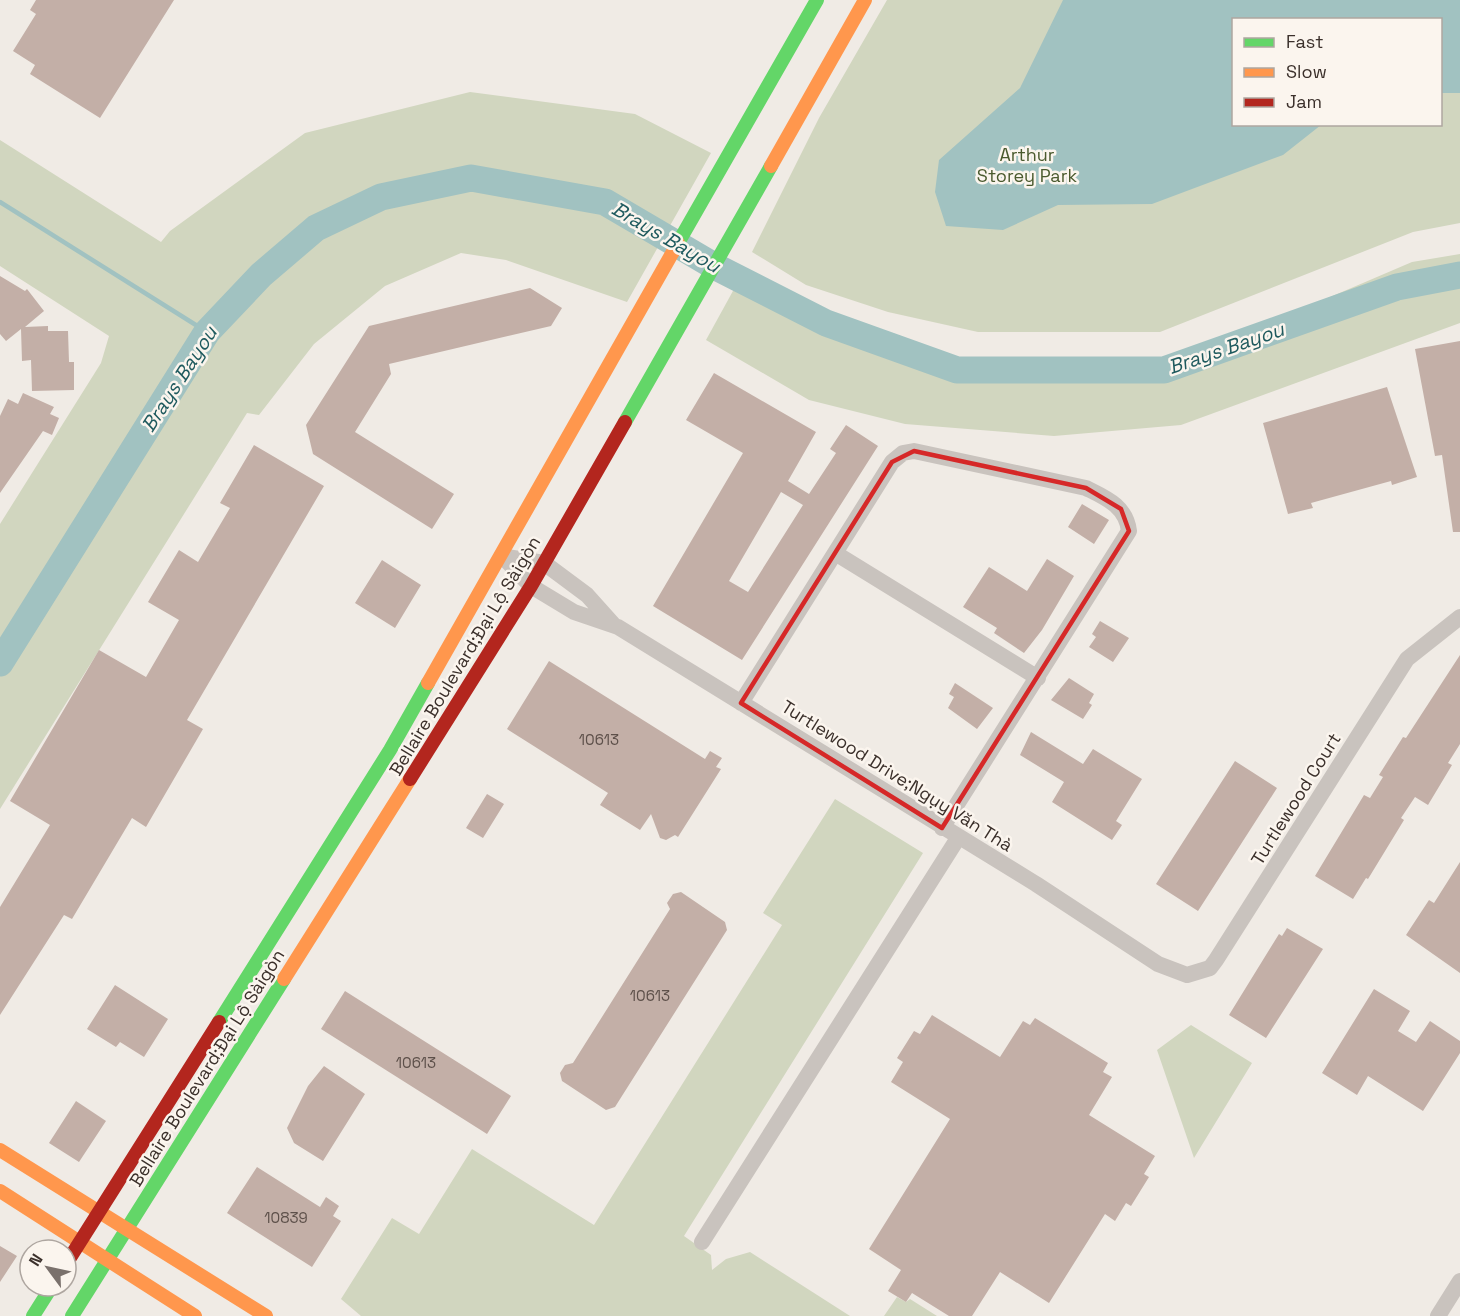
<svg xmlns="http://www.w3.org/2000/svg" width="1460" height="1316" viewBox="0 0 1460 1316" font-family="'Space Grotesk',sans-serif">
	<style>
		.green { fill: #d1d6bf; fill-rule: evenodd }
		.water { fill: #a1c2c1 }
		.lines { fill: none; stroke-linecap: round; stroke-linejoin: round }
		.stream { stroke: #a1c2c1; stroke-width: 4.5 }
		.river { stroke: #a1c2c1; stroke-width: 27 }
		.building { fill: #c3afa7; fill-rule: evenodd }
		.street { stroke: #c9c3be; stroke-width: 16 }
		.fast { stroke: #63d668; stroke-width: 14 }
		.slow { stroke: #ff974d; stroke-width: 14 }
		.jam { stroke: #b3261e; stroke-width: 14 }
		.marked { fill: none; stroke: #d62828; stroke-width: 4.5; stroke-linejoin: round }
		.labels { text-anchor: middle; stroke-width: 5; stroke-linejoin: round; paint-order: stroke }
		.number-label { font-size: 15px; fill: #5d504a }
		.park-label { font-size: 18px; fill: #4a5a2e; stroke: #fbf5ee }
		.street-label { font-size: 18px; fill: #3b302b; stroke: #fbf5ee }
		.water-label { font-size: 20px; font-style: italic; fill: #1f5a5e; stroke: #fbf5ee }
	</style>
	<rect width="100%" height="100%" fill="#f0ebe5"/>
	<path class="green" d="M 887,0 L 1460,0 L 1460,223 L 1413,232 L 1160,332 L 978,332 L 888,312 L 806,285 L 752,252 L 819,118 ZM 1234,20 L 1440,20 L 1440,124 L 1234,124 Z
		M 470,92 L 635,114 L 711,153 L 627,302 L 506,260 L 461,253 L 385,286 L 314,344 L 259,415 L 247,413 L 0,809 L 0,524 L 101,363 L 109,336 L 0,266 L 0,140 L 161,242 L 170,231 L 305,133 Z
		M 1460,254 L 1460,323 L 1181,425 L 1054,436 L 905,424 L 809,400 L 706,340 L 739,280 L 767,299 L 862,338 L 959,360 L 1150,364 L 1225,342 L 1412,262 Z
		M 835,799 L 923,853 L 684,1236 L 711,1255 L 712,1270 L 726,1259 L 750,1252 L 850,1316 L 361,1316 L 341,1299 L 392,1218 L 419,1234 L 472,1149 L 594,1225 L 782,925 L 763,913 Z
		M 1191,1025 L 1252,1063 L 1194,1158 L 1157,1050 Z
		M 897,1297 L 906,1302 L 910,1299 L 937,1316 L 884,1316 Z"/>
	<path class="water" d="M 1063,0 L 1460,0 L 1460,93 L 1441,93 L 1440,20 L 1234,20 L 1234,124 L 1321,125 L 1283,155 L 1152,204 L 1058,205 L 1003,230 L 946,226 L 935,192 L 939,160 L 1020,88 Z"/>
	<g class="lines">
		<path class="stream" d="M 0,202 L 207,332"/>
		<path class="river" d="M 0,663 L 207,332 L 261,275 L 316,228 L 381,197 L 471,178 L 605,202 L 714,266 L 826,323 L 957,370 L 1164,370 L 1397,287 L 1460,275"/>
	</g>
	<path class="building" d="M 36,0 L 174,0 L 100,118 L 30,74 L 35,65 L 13,51 L 36,14 L 30,10 Z
		M 0,276 L 25,291 L 27,289 L 44,311 L 25,327 L 48,326 L 48,331 L 68,331 L 69,362 L 74,362 L 74,390 L 32,391 L 31,360 L 22,361 L 21,329 L 6,341 L 0,334 Z
		M 530,288 L 562,308 L 551,326 L 389,364 L 391,374 L 355,432 L 454,494 L 432,529 L 313,454 L 306,425 L 369,326 Z
		M 1460,341 L 1460,532 L 1453,532 L 1442,455 L 1435,456 L 1415,349 Z
		M 714,373 L 816,432 L 788,481 L 809,494 L 836,453 L 830,449 L 846,425 L 878,446 L 742,660 L 653,606 L 743,453 L 686,420 ZM 781,492 L 803,505 L 748,592 L 729,581 Z
		M 1387,387 L 1417,477 L 1392,485 L 1391,481 L 1311,503 L 1313,508 L 1288,514 L 1263,423 Z
		M 23,393 L 54,407 L 50,414 L 59,418 L 52,435 L 43,431 L 0,493 L 0,416 L 8,399 L 18,404 Z
		M 254,445 L 324,486 L 187,720 L 203,729 L 146,827 L 132,818 L 72,919 L 64,915 L 0,1015 L 0,907 L 50,825 L 10,801 L 99,650 L 146,677 L 179,620 L 148,602 L 179,550 L 198,562 L 230,508 L 220,503 Z
		M 1082,504 L 1109,520 L 1094,544 L 1068,527 Z
		M 1047,559 L 1074,576 L 1042,630 L 1024,653 L 994,633 L 997,628 L 963,607 L 989,567 L 1027,591 Z
		M 382,560 L 421,585 L 395,628 L 355,603 Z
		M 1100,621 L 1129,638 L 1113,662 L 1089,647 L 1096,637 L 1092,634 Z
		M 1460,655 L 1460,744 L 1448,763 L 1452,765 L 1428,805 L 1415,797 L 1401,818 L 1404,820 L 1368,879 L 1366,878 L 1353,899 L 1315,876 L 1364,795 L 1370,798 L 1383,777 L 1379,775 L 1403,737 L 1406,738 Z
		M 549,661 L 705,759 L 710,751 L 722,758 L 716,767 L 721,769 L 678,837 L 675,835 L 666,840 L 660,838 L 651,814 L 640,830 L 600,805 L 608,793 L 507,729 Z
		M 1069,678 L 1094,694 L 1089,703 L 1092,705 L 1083,719 L 1051,700 Z
		M 955,683 L 993,708 L 977,729 L 948,708 L 954,697 L 949,694 Z
		M 1031,732 L 1083,764 L 1093,749 L 1142,779 L 1116,821 L 1122,825 L 1112,840 L 1052,802 L 1064,782 L 1020,755 Z
		M 1235,761 L 1277,788 L 1198,911 L 1156,884 Z
		M 487,794 L 504,804 L 483,838 L 466,828 Z
		M 1460,862 L 1460,973 L 1406,935 L 1429,900 L 1434,903 Z
		M 681,892 L 725,922 L 727,930 L 615,1107 L 606,1110 L 562,1081 L 560,1073 L 565,1065 L 573,1063 L 670,909 L 667,903 L 673,894 Z
		M 1287,928 L 1323,949 L 1266,1038 L 1229,1015 L 1279,934 L 1282,936 Z
		M 115,985 L 168,1019 L 144,1057 L 120,1042 L 116,1047 L 87,1029 Z
		M 1374,989 L 1410,1011 L 1398,1031 L 1416,1042 L 1430,1021 L 1460,1041 L 1460,1053 L 1423,1111 L 1368,1076 L 1357,1095 L 1322,1073 Z
		M 345,991 L 511,1096 L 487,1134 L 321,1029 Z
		M 932,1015 L 1000,1057 L 1023,1021 L 1030,1025 L 1035,1018 L 1108,1063 L 1103,1072 L 1112,1077 L 1089,1115 L 1155,1156 L 1144,1174 L 1149,1177 L 1131,1206 L 1126,1203 L 1115,1221 L 1105,1214 L 1049,1303 L 1000,1272 L 972,1316 L 949,1316 L 912,1293 L 906,1302 L 888,1291 L 901,1270 L 869,1249 L 950,1119 L 891,1082 L 903,1062 L 897,1058 L 914,1031 L 920,1034 Z
		M 324,1066 L 365,1094 L 323,1161 L 294,1143 L 287,1128 L 308,1086 Z
		M 76,1101 L 106,1121 L 79,1162 L 49,1143 Z
		M 257,1167 L 320,1207 L 326,1197 L 339,1206 L 333,1216 L 341,1221 L 312,1267 L 227,1213 Z
		M 0,1246 L 17,1256 L 0,1282 Z"/>
	<g class="lines">
		<path class="street" d="M 835,553 L 1038,678
			M 502,556 L 531,586 L 574,612 L 618,627 L 1036,884 L 1158,964 L 1187,975 L 1210,968 L 1216,960 L 1407,659 L 1460,617
			M 502,556 L 544,563 L 587,595 L 613,624
			M 741,703 L 892,462 L 903,453 L 914,451 L 1086,488 C 1106,498 1126,506 1129,531 L 942,828
			M 702,1242 L 958,838
			M 1438,1316 L 1460,1281"/>
		<path class="fast" d="M 678,243 L 817,0
			M 625,422 L 771,166
			M 219,1022 L 390,750 L 428,683
			M 33,1316 L 52,1286
			M 72,1316 L 284,979"/>
		<path class="slow" d="M 771,166 L 865,0
			M 428,683 L 678,243
			M 284,979 L 410,779
			M 0,1150 L 266,1316
			M 0,1191 L 195,1316"/>
		<path class="jam" d="M 410,779 L 531,586 L 625,422
			M 66,1264 L 219,1022"/>
	</g>
	<path class="marked" d="M 914,451 L 1086,488 L 1121,509 L 1129,531 L 942,828 L 741,703 L 892,462 Z"/>
	<g class="labels">
		<g class="number-label">
			<text x="599" y="745">10613</text>
			<text x="650" y="1001">10613</text>
			<text x="416" y="1068">10613</text>
			<text x="286" y="1223">10839</text>
		</g>
		<g class="park-label">
			<text x="1027" y="161">Arthur<tspan x="1027" dy="21">Storey Park</tspan></text>
		</g>
		<g class="street-label">
			<text transform="translate(465 656) rotate(-59)" y="6">Bellaire Boulevard;Đại Lộ Sàigòn</text>
			<text transform="translate(897 776) rotate(32)" y="6">Turtlewood Drive;Ngụy Văn Thà</text>
			<text transform="translate(1296 799) rotate(-58)" y="6">Turtlewood Court</text>
			<text transform="translate(207 1068) rotate(-58)" y="6">Bellaire Boulevard;Đại Lộ Sàigòn</text>
		</g>
		<g class="water-label">
			<text transform="translate(666 237) rotate(30)" y="7">Brays Bayou</text>
			<text transform="translate(1226 348) rotate(-19)" y="7">Brays Bayou</text>
			<text transform="translate(179 379) rotate(-57)" y="7">Brays Bayou</text>
		</g>
	</g>
	<rect x="1232" y="18" width="210" height="108" fill="#fbf5ee" stroke="#aea6a0" stroke-width="1.5"/>
	<rect x="1244" y="38" width="30" height="9" fill="#63d668" stroke="#aea6a0" stroke-width="1.5"/>
	<text x="1286" y="48" font-size="18" fill="#3b302b">Fast</text>
	<rect x="1244" y="68" width="30" height="9" fill="#ff974d" stroke="#aea6a0" stroke-width="1.5"/>
	<text x="1286" y="78" font-size="18" fill="#3b302b">Slow</text>
	<rect x="1244" y="98" width="30" height="9" fill="#b3261e" stroke="#aea6a0" stroke-width="1.5"/>
	<text x="1286" y="108" font-size="18" fill="#3b302b">Jam</text>
	<g transform="translate(48 1268) rotate(303)"><circle r="28" fill="#fbf5ee" stroke="#aea6a0" stroke-width="1.5"/>
	<path d="M0-4.5L10 22L0 15L-10 22Z" fill="#7a716c"/>
	<text y="-9" font-size="16" font-weight="bold" text-anchor="middle" fill="#3b302b">N</text>
	</g>
</svg>
